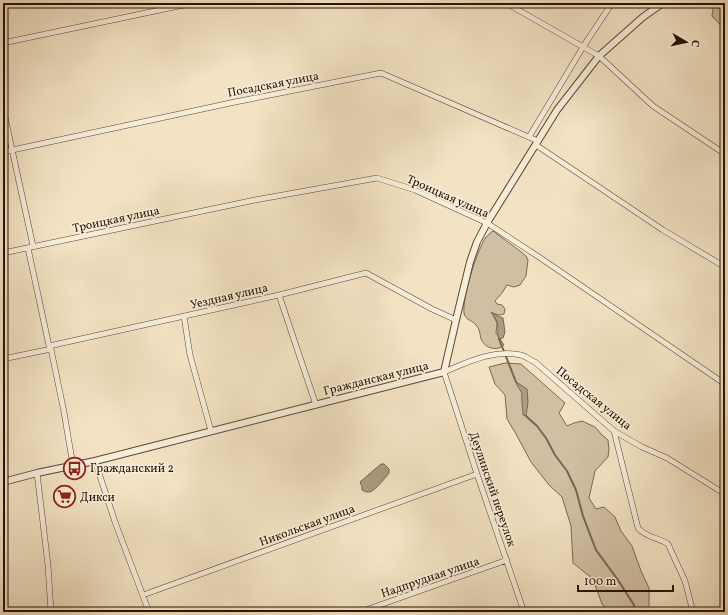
<svg xmlns="http://www.w3.org/2000/svg" width="728" height="615" viewBox="0 0 728 615" font-family="Vollkorn,serif">
	<style>
		.green { fill: #d0bfa3; stroke: #7c6852 }
		.water { fill: #ae9c82; stroke: #78654f }
		.lines { fill: none; stroke-linecap: round; stroke-linejoin: round }
		.stream { stroke: #78654f; stroke-width: 2 }
		.minor-casing { stroke: #5a4632; stroke-width: 6 }
		.tertiary-casing { stroke: #5a4632; stroke-width: 8 }
		.minor { stroke: #f7edd9; stroke-width: 5 }
		.tertiary { stroke: #f7edd9; stroke-width: 6 }
		.labels { text-anchor: middle; stroke-width: 3.5; stroke-linejoin: round; paint-order: stroke }
		.street-label { font-size: 12px; fill: #271202; stroke: #f7edd9 }
		.poi-label { font-size: 12px; fill: #271202; stroke: #f7edd9; text-anchor: start }
	</style>
	<rect width="100%" height="100%" fill="#f3e3c4"/>
	<filter id="stains"><feTurbulence type="fractalNoise" baseFrequency=".005" numOctaves="4"/><feColorMatrix values="0 0 0 0 .2 0 0 0 0 .09 0 0 0 0 .02 0 0 0 .5 -.17"/></filter>
	<radialGradient id="worn" r=".72"><stop offset=".6" stop-color="#630" stop-opacity="0"/><stop offset="1" stop-color="#630" stop-opacity=".3"/></radialGradient>
	<path class="green" d="M 714,3 L 725,3 L 725,30 L 712,16 Z
		M 493,231 L 520,251 L 526,256 L 528,260 L 526,276 L 520,285 L 514,287 L 507,285 L 502,293 L 495,301 L 497,304 L 502,305 L 505,309 L 504,314 C 499,316 496,314 492,313 L 497,323 L 496,333 L 504,345 C 502,346 501,347 499,348 C 492,350 484,346 481,339 C 480,335 480,329 476,325 C 472,320 465,320 464,313 C 462,298 477,250 486,237 C 488,235 490,233 493,231 Z
		M 505,363 L 521,364 L 565,403 L 559,413 L 567,426 L 574,423 L 582,421 L 595,427 L 602,435 L 608,440 L 609,450 L 608,457 L 595,471 L 589,498 L 596,509 L 604,507 L 615,517 L 621,531 L 632,546 L 641,571 L 649,588 L 649,612 L 609,612 L 602,604 L 593,579 L 573,563 L 571,526 L 562,497 L 549,485 L 531,462 L 516,434 L 507,419 L 505,395 L 495,384 L 489,367 Z"/>
	<path class="water" d="M 491,312 L 498,316 L 503,318 L 505,332 L 503,338 L 499,339 C 497,334 498,330 498,325 C 497,320 494,316 491,312 Z
		M 516,382 L 527,389 L 528,402 L 526,416 L 523,415 C 523,409 521,398 522,393 L 517,385 Z
		M 381,464 L 384,464 L 389,469 L 389,473 C 386,477 376,489 372,491 C 369,493 365,492 362,490 L 362,487 L 360,482 Z"/>
	<g class="lines">
		<path class="stream" d="M 499,339 L 516,382
			M 526,416 L 537,426 L 546,438 L 555,455 L 567,471 L 576,490 L 583,516 L 596,550 L 618,580 L 634,605 L 634,612"/>
		<defs>
			<path id="minor" d="M 506,3 L 599,56 L 653,106 L 725,154
				M 3,43 L 193,3
				M 3,108 L 33,246
				M 529,137 L 583,47 L 612,3
				M 536,145 L 663,230 L 725,267
				M 3,152 L 235,102 L 381,73 L 538,141
				M 28,248 L 49,346
				M 3,253 L 255,200 L 377,178 L 415,190 L 487,223 L 539,257 L 725,384
				M 279,295 L 316,405
				M 184,316 L 190,355 L 211,431
				M 51,349 L 64,412 L 71,454 L 74,466
				M 3,359 L 51,349 L 49,346 L 279,295 L 366,273 L 432,309 L 456,320
				M 614,431 L 638,528 C 645,537 659,538 668,544 L 685,581 L 693,612
				M 95,461 L 115,522 L 149,612
				M 37,473 L 48,565 L 51,612
				M 143,595 L 477,474
				M 360,612 L 507,560
				M 524,612 L 477,474 L 444,372 C 468,362 494,349 521,355 C 525,356 530,360 535,362 L 614,431 L 642,447 L 667,458 L 725,494"/>
			<path id="tertiary" d="M 3,482 L 37,473 L 95,461 L 444,372 L 456,320 L 470,262 L 477,242 L 487,223 L 557,110 L 599,56 L 643,17 L 663,3"/>
		</defs>
		<use href="#minor" class="minor-casing"/>
		<use href="#tertiary" class="tertiary-casing"/>
		<use href="#minor" class="minor"/>
		<use href="#tertiary" class="tertiary"/>
	</g>
	<defs>
		<symbol id="bus-ring" viewBox="-11 -11 22 22"><circle r="9.5" fill="#f7edd9" stroke="#8f2418" stroke-width="1.5"/><path d="M-5-6H5V4H4V6H2V4H-2V6H-4V4H-5ZM-3.5-4V0h7V-4ZM-3.5 1.2v1.5H-2V1.2ZM2 1.2v1.5H3.5V1.2Z" fill="#8f2418"/></symbol>
		<symbol id="supermarket-ring" viewBox="-11 -11 22 22"><circle r="9.5" fill="#f7edd9" stroke="#8f2418" stroke-width="1.5"/><path d="M-6-5.5h2.5l.6 2H6L4.5 2H-2.5L-4.4-4H-6ZM-1.5 3.2a1.3 1.3 0 1 0 .1 0ZM3 3.2a1.3 1.3 0 1 0 .1 0Z" fill="#8f2418"/></symbol>
	</defs>
	<g fill-rule="evenodd">
		<use href="#bus-ring" x="62" y="456" width="25" height="25"/>
		<use href="#supermarket-ring" x="52" y="484" width="25" height="25"/>
	</g>
	<g class="labels">
		<g class="street-label">
			<text transform="translate(273 84) rotate(-11)" y="4">Посадская улица</text>
			<text transform="translate(448 196) rotate(24)" y="4">Троицкая улица</text>
			<text transform="translate(116 219) rotate(-12)" y="4">Троицкая улица</text>
			<text transform="translate(229 296) rotate(-13)" y="4">Уездная улица</text>
			<text transform="translate(376 378) rotate(-14)" y="4">Гражданская улица</text>
			<text transform="translate(594 398) rotate(39)" y="4">Посадская улица</text>
			<text transform="translate(493 489) rotate(71)" y="4">Деулинский переулок</text>
			<text transform="translate(307 525) rotate(-20)" y="4">Никольская улица</text>
			<text transform="translate(430 577) rotate(-19)" y="4">Надпрудная улица</text>
		</g>
		<g class="poi-label">
			<text x="90" y="472">Гражданский 2</text>
			<text x="80" y="501">Дикси</text>
		</g>
	</g>
	<rect width="728" height="615" fill="none" stroke="#f3e3c4" stroke-width="16"/>
	<rect x="4" y="4" width="720" height="607" fill="none" stroke="#271202" stroke-width="2"/>
	<rect x="8" y="8" width="712" height="599" fill="none" stroke="#271202"/>
	<g transform="translate(686 42) rotate(99)" stroke="#f7edd9" stroke-width="3" paint-order="stroke">
	<path d="M0-3L7 15L0 10L-7 15Z" fill="#271202"/>
	<text y="-6" font-size="11" font-weight="bold" text-anchor="middle" fill="#271202">С</text>
	</g>
	<path d="M578 585v6h95v-6" fill="none" stroke="#271202" stroke-width="2"/>
	<text x="584" y="585" font-size="12" fill="#271202" stroke="#f7edd9" stroke-width="3" paint-order="stroke">100 m</text>
	<rect width="100%" height="100%" filter="url(#stains)"/>
	<rect width="100%" height="100%" fill="url(#worn)"/>
</svg>
